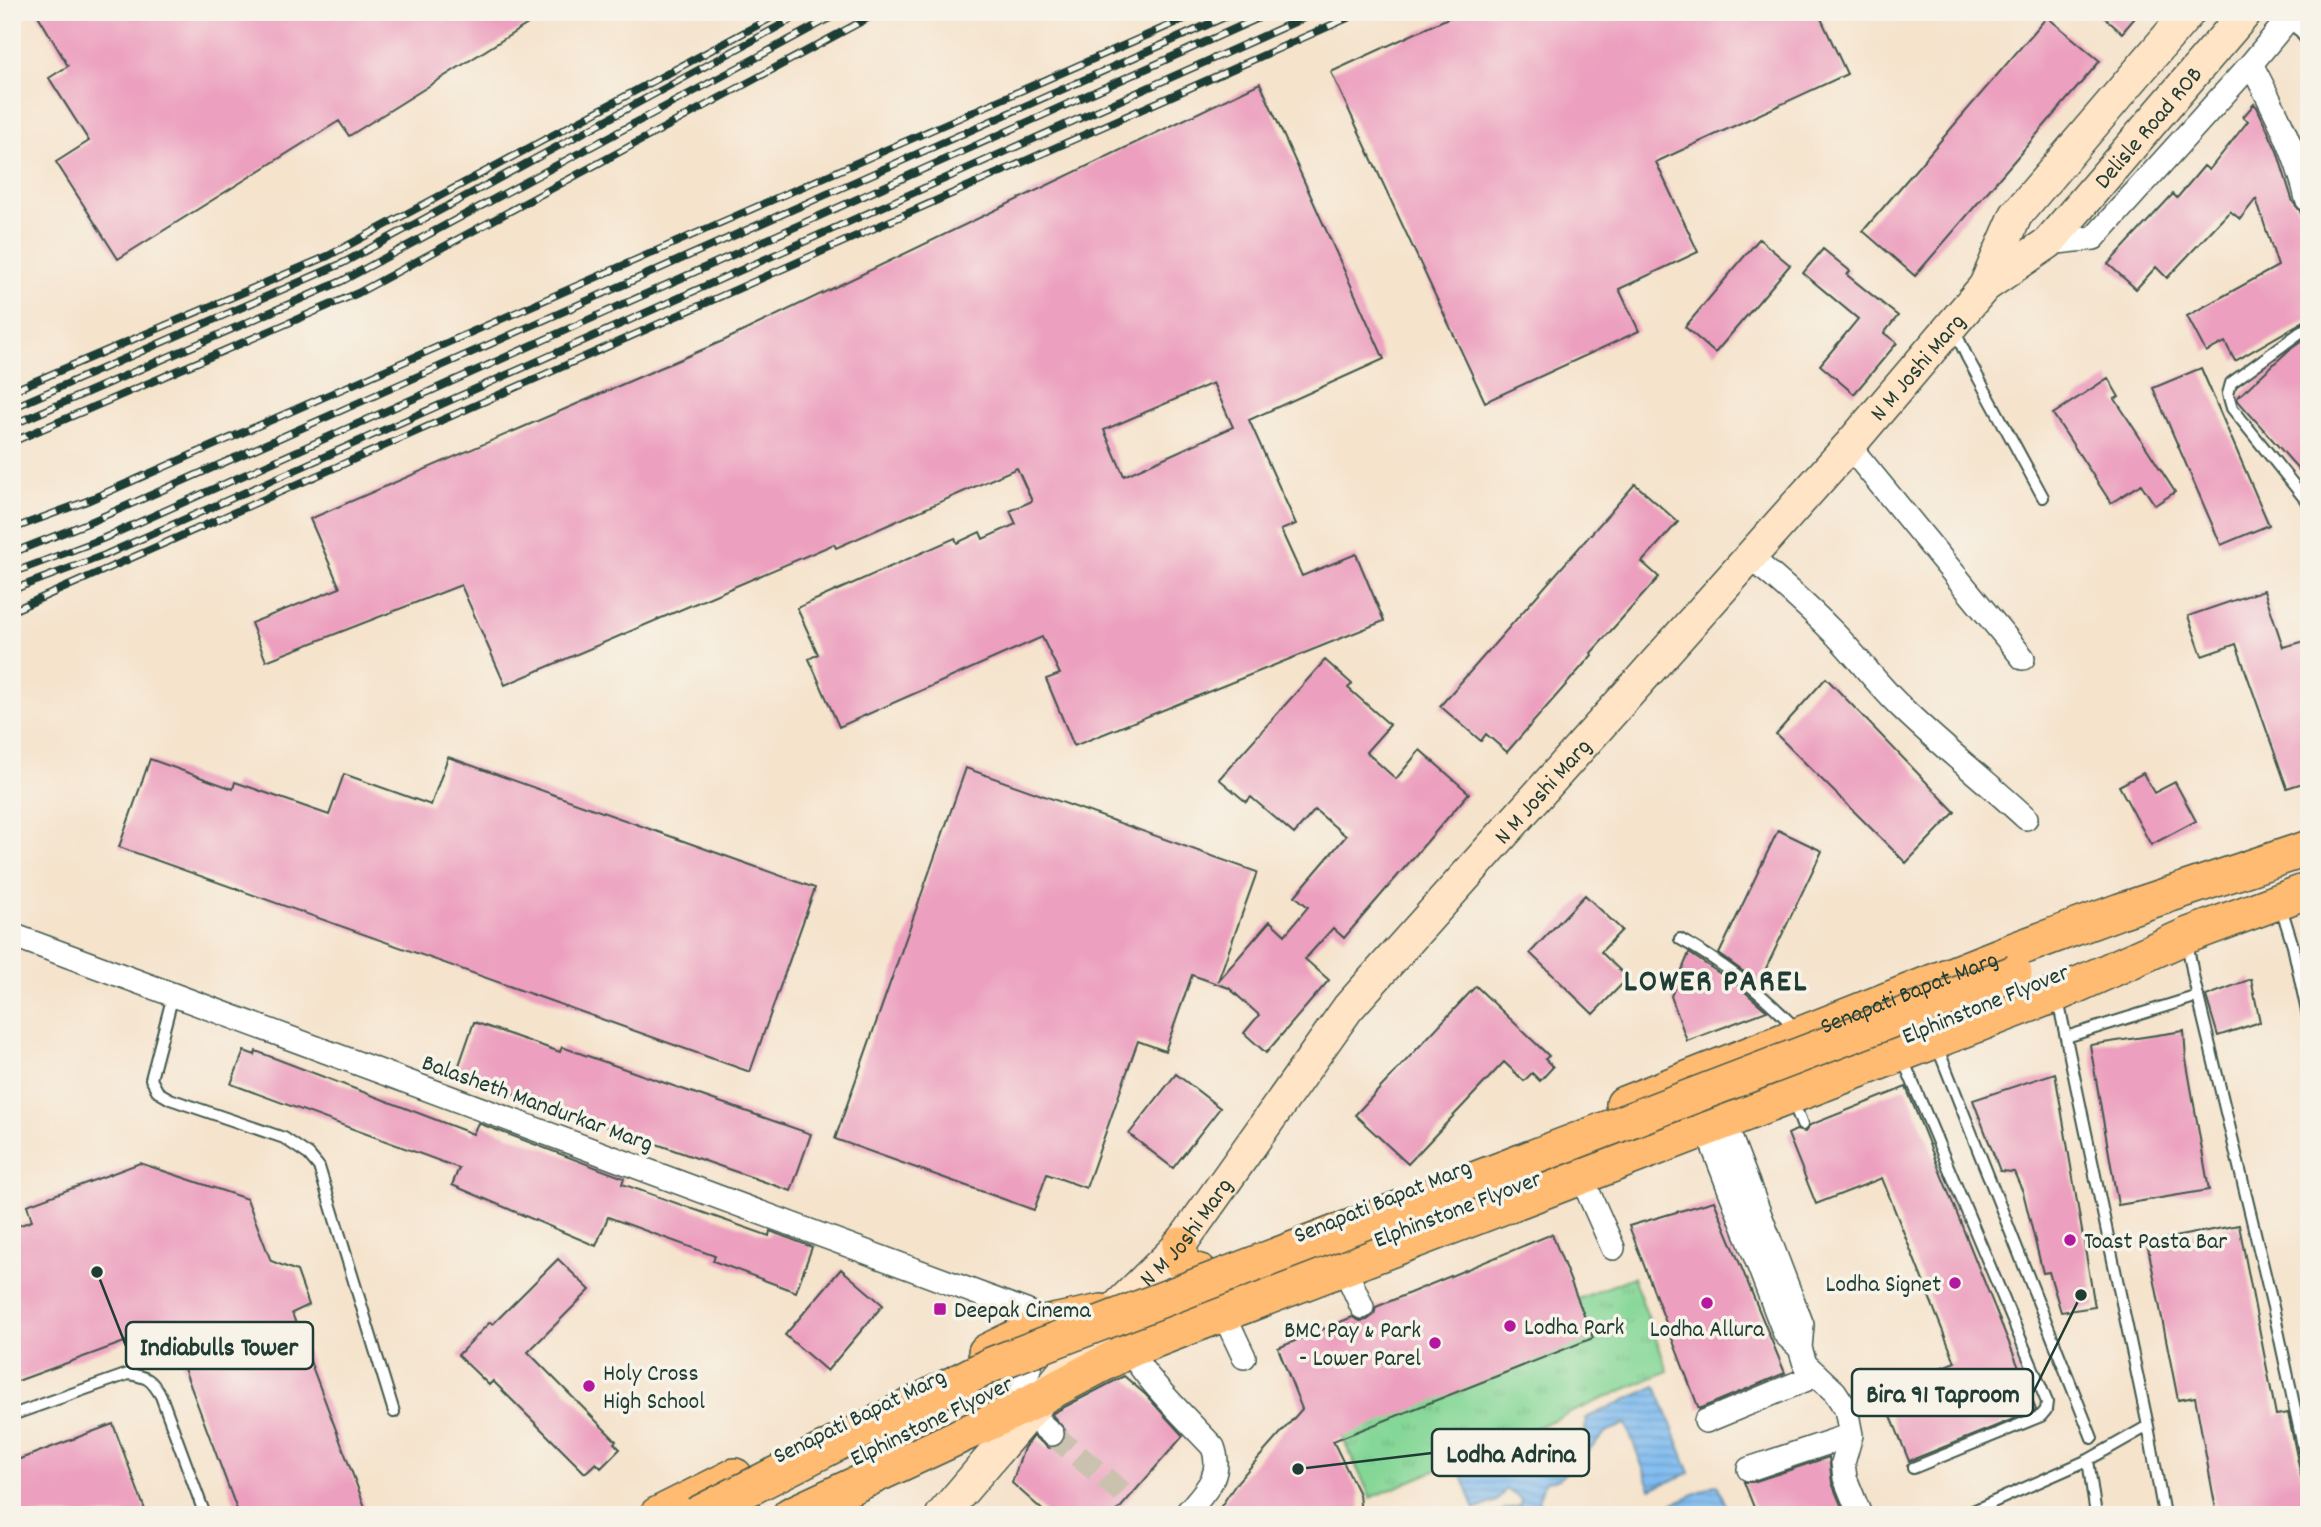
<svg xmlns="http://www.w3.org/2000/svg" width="2321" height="1527" viewBox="0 0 2321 1527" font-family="Dekko,sans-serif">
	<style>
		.park { fill: url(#park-tufts); stroke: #528a66; stroke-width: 2 }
		.water { fill: url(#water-rules); stroke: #4e7c92; stroke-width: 2 }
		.building { fill: #ec9fbe; fill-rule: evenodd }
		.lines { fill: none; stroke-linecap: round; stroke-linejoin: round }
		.street-tunnel { stroke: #cac2ae; stroke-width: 23; stroke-dasharray: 23 11; stroke-linecap: butt }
		.lane-casing { stroke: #3f564b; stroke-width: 14 }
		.street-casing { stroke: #3f564b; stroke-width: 26 }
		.secondary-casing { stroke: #3f564b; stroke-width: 35 }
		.primary-casing { stroke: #3f564b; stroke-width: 38 }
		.lane { stroke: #fff; stroke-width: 10 }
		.street { stroke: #fff; stroke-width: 23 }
		.secondary { stroke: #ffe4c6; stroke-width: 32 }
		.primary { stroke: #ffbb71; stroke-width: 35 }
		.rail-casing { stroke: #1f3d34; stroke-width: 8 }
		.rail { stroke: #f7f3e8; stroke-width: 5; stroke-dasharray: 16; stroke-linecap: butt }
		.primary-bridge-casing { stroke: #3f564b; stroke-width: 38; stroke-linecap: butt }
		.primary-bridge { stroke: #ffbb71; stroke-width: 35 }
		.poi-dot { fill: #b5179e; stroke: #f7f3e8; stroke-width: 2.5 }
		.labels { text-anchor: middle; stroke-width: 7; stroke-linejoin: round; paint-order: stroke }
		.street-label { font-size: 24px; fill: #1f3d34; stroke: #f7f3e8 }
		.poi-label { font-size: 24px; fill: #1f3d34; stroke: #f7f3e8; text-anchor: start }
		.district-label { font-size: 32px; font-weight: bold; letter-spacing: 2px; fill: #1f3d34; stroke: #f7f3e8 }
		.leader { fill: none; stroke: #1f3d34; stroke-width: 2.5 }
		.callout-dot { fill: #1f3d34; stroke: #f7f3e8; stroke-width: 2.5 }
		.callout { fill: #f7f3e8; stroke: #1f3d34; stroke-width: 2.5 }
		.callout-label { font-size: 26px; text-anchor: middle; font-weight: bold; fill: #1f3d34 }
	</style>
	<defs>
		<pattern id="park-tufts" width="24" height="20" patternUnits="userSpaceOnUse" patternTransform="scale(1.75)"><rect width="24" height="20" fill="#85d797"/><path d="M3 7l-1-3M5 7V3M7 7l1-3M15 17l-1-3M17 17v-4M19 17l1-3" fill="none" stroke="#72b983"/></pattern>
		<pattern id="water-rules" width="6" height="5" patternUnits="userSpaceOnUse" patternTransform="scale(1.75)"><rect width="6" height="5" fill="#7dbaf0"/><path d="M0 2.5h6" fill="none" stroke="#6698c3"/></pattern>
	</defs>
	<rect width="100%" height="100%" fill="#f7f3e8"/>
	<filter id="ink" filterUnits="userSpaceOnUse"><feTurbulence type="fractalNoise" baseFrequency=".0143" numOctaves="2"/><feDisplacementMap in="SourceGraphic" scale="14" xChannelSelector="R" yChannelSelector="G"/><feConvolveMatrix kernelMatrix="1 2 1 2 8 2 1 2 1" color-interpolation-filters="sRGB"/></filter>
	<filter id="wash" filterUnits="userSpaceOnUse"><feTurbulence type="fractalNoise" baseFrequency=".00686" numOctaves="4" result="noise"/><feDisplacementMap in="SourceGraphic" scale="28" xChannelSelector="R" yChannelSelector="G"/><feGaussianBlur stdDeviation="1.57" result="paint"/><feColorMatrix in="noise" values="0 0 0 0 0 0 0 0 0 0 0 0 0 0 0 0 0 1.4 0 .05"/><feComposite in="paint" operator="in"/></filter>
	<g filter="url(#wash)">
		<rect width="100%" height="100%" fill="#f5e3cc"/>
		<path class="park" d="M 1633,1277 L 1668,1371 L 1371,1498 L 1325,1400 Z"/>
		<path class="water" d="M 1656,1386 L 1690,1473 L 1651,1489 L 1626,1424 L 1608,1431 L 1559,1479 L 1545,1481 L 1539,1498 L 1544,1515 L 1491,1515 L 1505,1509 L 1520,1506 L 1521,1499 L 1506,1489 L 1497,1501 L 1475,1510 L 1461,1473 L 1489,1461 L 1497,1470 L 1509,1467 L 1517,1449 L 1544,1436 L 1553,1450 L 1564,1453 L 1574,1446 L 1575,1434 L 1585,1432 L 1586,1418 Z
			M 1717,1484 L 1730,1515 L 1665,1515 L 1662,1508 Z"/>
		<g id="blocks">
			<path class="building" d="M 36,12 L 547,12 L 349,136 L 339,121 L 118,259 L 56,162 L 89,141 L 49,78 L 68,66 Z
				M 1461,12 L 1818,12 L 1847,74 L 1656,162 L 1698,252 L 1619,289 L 1639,331 L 1485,402 L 1331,72 Z
				M 2098,12 L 2140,12 L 2122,33 Z
				M 2047,17 L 2100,61 L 1915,276 L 1863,231 Z
				M 1260,83 L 1384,359 L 1249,420 L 1296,524 L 1281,530 L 1302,576 L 1356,554 L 1384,621 L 1074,746 L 1046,679 L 1060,674 L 1042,637 L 839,727 L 809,659 L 818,654 L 797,608 L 955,538 L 957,543 L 980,532 L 983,539 L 1016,524 L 1010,511 L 1032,501 L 1017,468 L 836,548 L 834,544 L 505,685 L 461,585 L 266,661 L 251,623 L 340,588 L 310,519 L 725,340 ZM 1213,383 L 1233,427 L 1124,476 L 1104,430 Z
				M 2254,104 L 2257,107 L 2277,151 L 2293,202 L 2300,211 L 2309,236 L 2309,318 L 2235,361 L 2225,342 L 2206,352 L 2187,316 L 2278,266 L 2256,199 L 2240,219 L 2230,211 L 2167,278 L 2156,267 L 2136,289 L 2108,264 L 2173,194 L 2177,198 L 2204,166 L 2209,170 L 2248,121 L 2243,117 Z
				M 1759,239 L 1790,265 L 1715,353 L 1685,327 Z
				M 1823,249 L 1850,271 L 1847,275 L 1898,316 L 1884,333 L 1897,343 L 1854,394 L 1820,365 L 1858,319 L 1803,273 Z
				M 2309,336 L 2309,481 L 2239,402 L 2237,398 L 2288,351 Z
				M 2201,368 L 2269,525 L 2221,545 L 2153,388 Z
				M 2108,378 L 2119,397 L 2115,399 L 2175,492 L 2155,505 L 2141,484 L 2111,503 L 2053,414 Z
				M 1635,484 L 1678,522 L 1642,562 L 1659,577 L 1591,653 L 1592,655 L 1507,752 L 1486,734 L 1481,741 L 1440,706 Z
				M 2264,590 L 2283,647 L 2309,640 L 2309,781 L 2287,788 L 2236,644 L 2202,656 L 2188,616 Z
				M 1325,660 L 1352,684 L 1348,688 L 1390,725 L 1366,752 L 1396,779 L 1420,750 L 1469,793 L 1344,938 L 1333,928 L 1305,959 L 1329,980 L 1266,1053 L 1244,1033 L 1259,1015 L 1229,988 L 1192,975 L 1165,1051 L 1138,1041 L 1086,1188 L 1047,1174 L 1034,1210 L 835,1139 L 966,768 L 1257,872 L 1218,981 L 1270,921 L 1285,935 L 1308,907 L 1295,896 L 1346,836 L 1315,810 L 1294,834 L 1251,797 L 1246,802 L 1219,779 Z
				M 1826,678 L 1955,812 L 1906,863 L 1776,734 Z
				M 448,757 L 815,888 L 750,1072 L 119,847 L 150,759 L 233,789 L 235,782 L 329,815 L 344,774 L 431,805 Z
				M 2143,773 L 2154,793 L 2175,782 L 2196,821 L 2151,845 L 2119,786 Z
				M 1778,830 L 1822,851 L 1759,983 L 1719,954 Z
				M 1585,895 L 1622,930 L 1601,952 L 1628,978 L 1593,1014 L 1530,953 Z
				M 1689,953 L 1737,985 L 1767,1011 L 1687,1041 L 1671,996 Z
				M 2251,979 L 2260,1022 L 2218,1036 L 2206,996 Z
				M 1476,986 L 1549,1056 L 1545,1059 L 1553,1067 L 1540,1081 L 1532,1073 L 1524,1081 L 1504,1062 L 1408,1164 L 1355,1115 Z
				M 474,1022 L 560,1052 L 562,1047 L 811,1134 L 791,1191 L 456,1074 Z
				M 2184,1031 L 2186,1059 L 2209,1190 L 2118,1205 L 2090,1045 Z
				M 244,1051 L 255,1055 L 256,1051 L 473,1134 L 478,1123 L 624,1178 L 622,1184 L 769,1236 L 770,1231 L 812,1247 L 796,1292 L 713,1261 L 715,1256 L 608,1217 L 596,1246 L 452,1185 L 459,1168 L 231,1084 Z
				M 2055,1073 L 2095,1307 L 2061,1312 L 2049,1272 L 2043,1273 L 2023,1192 L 2014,1172 L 2000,1171 L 1973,1100 Z
				M 1176,1074 L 1220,1108 L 1173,1168 L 1129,1134 Z
				M 1906,1087 L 2036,1410 L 1909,1461 L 1881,1391 L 1955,1362 L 1882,1178 L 1816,1204 L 1788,1134 L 1796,1130 L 1805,1132 L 1810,1125 Z
				M 140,1163 L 247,1199 L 271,1261 L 297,1271 L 309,1305 L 292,1313 L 368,1515 L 239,1515 L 168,1326 L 12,1383 L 12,1228 L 32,1221 L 27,1205 Z
				M 1714,1201 L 1785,1373 L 1699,1409 L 1629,1226 Z
				M 2239,1225 L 2276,1415 L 2288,1413 L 2309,1515 L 2217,1515 L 2195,1397 L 2178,1400 L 2147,1242 Z
				M 1552,1234 L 1593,1338 L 1333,1441 L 1359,1494 L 1361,1515 L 1215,1515 L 1238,1481 L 1302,1409 L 1278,1348 L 1352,1317 L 1360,1321 L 1367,1320 L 1374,1315 L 1376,1307 Z
				M 558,1259 L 590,1290 L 528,1352 L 616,1441 L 614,1443 L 620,1449 L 601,1468 L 596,1463 L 585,1473 L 493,1381 L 489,1385 L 458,1355 L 490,1322 L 493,1324 Z
				M 841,1269 L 883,1305 L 827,1371 L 785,1335 Z
				M 1124,1376 L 1146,1395 L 1183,1436 L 1114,1515 L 1048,1515 L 1012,1483 L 1024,1448 L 1033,1436 L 1049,1448 L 1056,1447 L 1062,1444 L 1066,1437 L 1065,1430 L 1052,1415 L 1053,1413 Z
				M 113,1424 L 147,1515 L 12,1515 L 12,1462 Z
				M 1829,1457 L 1832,1483 L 1845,1515 L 1757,1515 L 1744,1482 L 1753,1482 Z"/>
		</g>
	</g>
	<g filter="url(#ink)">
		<use href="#blocks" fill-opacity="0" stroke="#3f564b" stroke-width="2"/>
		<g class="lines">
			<path class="street-tunnel" d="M 1052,1434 L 1124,1494"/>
			<defs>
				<path id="lane" d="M 2287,21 L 2301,32 L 2309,45
					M 2309,326 L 2231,383 L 2228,394 L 2232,408 L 2309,504
					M 1953,327 L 1967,357 L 2043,497
					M 2280,904 L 2293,946 L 2309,1021
					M 1680,939 C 1723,963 1762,992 1796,1029
					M 2187,942 L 2194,980 L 2273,1307 L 2309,1474
					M 173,995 L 151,1079 L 158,1092 L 170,1099 L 284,1138 L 309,1155 L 319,1167 L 394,1412
					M 2066,1037 L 2198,996
					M 1937,1046 L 2092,1438
					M 1902,1057 L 2047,1402 L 2046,1410 L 2041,1416 L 1913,1468
					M 1793,1101 L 1802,1125
					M 12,1415 L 128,1374 C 148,1377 151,1379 161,1396 L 205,1515
					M 2148,1426 L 2164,1515
					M 2088,1460 L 2096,1515
					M 1964,1515 L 2088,1460 L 2148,1426 L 2058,1000"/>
				<path id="street" d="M 2251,64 C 2274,108 2296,150 2307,199
					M 2048,243 L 2094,238 L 2251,64 L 2294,12
					M 1849,446 L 2023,658
					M 1749,556 C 1779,581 1809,607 1836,635 C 1859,659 1878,685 1901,707 C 1941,746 1985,780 2026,818
					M 12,935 L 1031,1313 L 1043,1324 L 1016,1410
					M 1706,1128 L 1785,1334 L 1800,1348 L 1802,1325 L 1724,1121
					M 1581,1176 L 1613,1248
					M 1344,1267 L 1362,1307
					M 1221,1314 L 1228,1323 L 1244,1357
					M 1125,1340 C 1136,1371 1189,1421 1213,1447 C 1224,1477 1203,1493 1185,1515
					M 1800,1348 L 1805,1364 L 1835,1392 L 1846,1409 L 1851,1435 L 1843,1463 L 1845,1478 L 1860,1515
					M 1029,1414 L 1052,1434
					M 1706,1421 L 1817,1375
					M 1749,1469 L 1851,1435"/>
				<g id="secondary">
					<path d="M 1985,286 L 2016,215 L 2189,12"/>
					<path id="s1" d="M 942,1515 L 1047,1392 L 1115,1309 L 1180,1245 L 1348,1008 L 1849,446 L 1985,286 L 2048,243 L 2246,12"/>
				</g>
				<g id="primary">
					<path id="s2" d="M 1624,1104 L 2009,952 L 2120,911 L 2309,848"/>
					<path d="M 1180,1245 C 1179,1263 1183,1268 1200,1272 L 1216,1305"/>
					<path d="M 986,1352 L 1043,1324 L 1101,1312"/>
					<path d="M 657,1515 L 735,1476"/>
					<path d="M 790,1515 L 1016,1410 L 1129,1350 L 2057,994 L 2186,936 L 2309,890"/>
				</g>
			</defs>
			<use href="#lane" class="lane-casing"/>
			<use href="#street" class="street-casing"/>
			<use href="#secondary" class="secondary-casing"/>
			<use href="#primary" class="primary-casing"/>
			<use href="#lane" class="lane"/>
			<use href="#street" class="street"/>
			<use href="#secondary" class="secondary"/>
			<use href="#primary" class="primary"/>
			<defs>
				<path id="rail" d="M 12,391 L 328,256 L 782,12
					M 12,408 L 343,263 L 805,12
					M 12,425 L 342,281 L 841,12
					M 12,442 L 358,293 L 879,12
					M 12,529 L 87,501 L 1200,12
					M 12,553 L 95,520 L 1236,12
					M 12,573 L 102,539 L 1272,12
					M 12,590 L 105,555 L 1317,12
					M 12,611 L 1361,12"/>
			</defs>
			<use href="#rail" class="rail-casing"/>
			<use href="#rail" class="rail"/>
			<defs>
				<path id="primary-bridge" d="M 696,1515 L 991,1365 L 2014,973"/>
			</defs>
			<use href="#primary-bridge" class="primary-bridge-casing"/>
			<use href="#primary-bridge" class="primary-bridge"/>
		</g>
	</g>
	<g class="poi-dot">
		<circle cx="2070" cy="1240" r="7"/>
		<circle cx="1955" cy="1283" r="7"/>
		<circle cx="1707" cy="1303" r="7"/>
		<rect x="933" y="1302" width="14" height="14" rx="3.5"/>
		<circle cx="1510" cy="1326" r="7"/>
		<circle cx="1435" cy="1343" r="7"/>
		<circle cx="589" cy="1386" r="7"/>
	</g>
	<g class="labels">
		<g class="street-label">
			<text dy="8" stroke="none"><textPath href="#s1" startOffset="1843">Delisle Road ROB</textPath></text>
			<text dy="8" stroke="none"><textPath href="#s1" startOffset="1508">N M Joshi Marg</textPath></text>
			<text dy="8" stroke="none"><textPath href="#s1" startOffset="942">N M Joshi Marg</textPath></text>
			<text dy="8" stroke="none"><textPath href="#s2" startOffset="306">Senapati Bapat Marg</textPath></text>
			<text transform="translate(1985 1003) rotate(-22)" y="8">Elphinstone Flyover</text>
			<text transform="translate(538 1102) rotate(20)" y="8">Balasheth Mandurkar Marg</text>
			<text transform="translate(1382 1200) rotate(-22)" y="8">Senapati Bapat Marg</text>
			<text transform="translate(1457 1208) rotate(-21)" y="8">Elphinstone Flyover</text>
			<text dy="8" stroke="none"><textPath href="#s1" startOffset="374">N M Joshi Marg</textPath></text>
			<text transform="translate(859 1415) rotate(-26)" y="8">Senapati Bapat Marg</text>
			<text transform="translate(931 1420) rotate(-26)" y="8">Elphinstone Flyover</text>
		</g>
		<g class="poi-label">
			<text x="2084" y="1248">Toast Pasta Bar</text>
			<text x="1941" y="1291" text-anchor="end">Lodha Signet</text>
			<text x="954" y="1317">Deepak Cinema</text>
			<text x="1524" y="1334">Lodha Park</text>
			<text x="1707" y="1336" text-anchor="middle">Lodha Allura</text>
			<text x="1421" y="1337" text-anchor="end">BMC Pay &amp; Park<tspan x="1421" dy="28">- Lower Parel</tspan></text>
			<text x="603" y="1380">Holy Cross<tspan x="603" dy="28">High School</tspan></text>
		</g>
		<g class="district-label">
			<text x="1716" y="990">LOWER PAREL</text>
		</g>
	</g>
	<path class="leader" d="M97 1272L126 1346M2081 1295L2033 1393M1298 1469L1432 1453"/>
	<g class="callout-dot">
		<circle cx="97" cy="1272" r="7"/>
		<circle cx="2081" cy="1295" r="7"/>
		<circle cx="1298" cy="1469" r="7"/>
	</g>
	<g class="callout">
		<rect x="126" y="1322" width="187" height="47" rx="7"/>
		<rect x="1852" y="1369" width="181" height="47" rx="7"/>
		<rect x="1432" y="1429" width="157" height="47" rx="7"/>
	</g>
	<g class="callout-label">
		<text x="219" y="1355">Indiabulls Tower</text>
		<text x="1943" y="1402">Bira 91 Taproom</text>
		<text x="1511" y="1462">Lodha Adrina</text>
	</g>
	<rect width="2321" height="1527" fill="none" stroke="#f7f3e8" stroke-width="42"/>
</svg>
